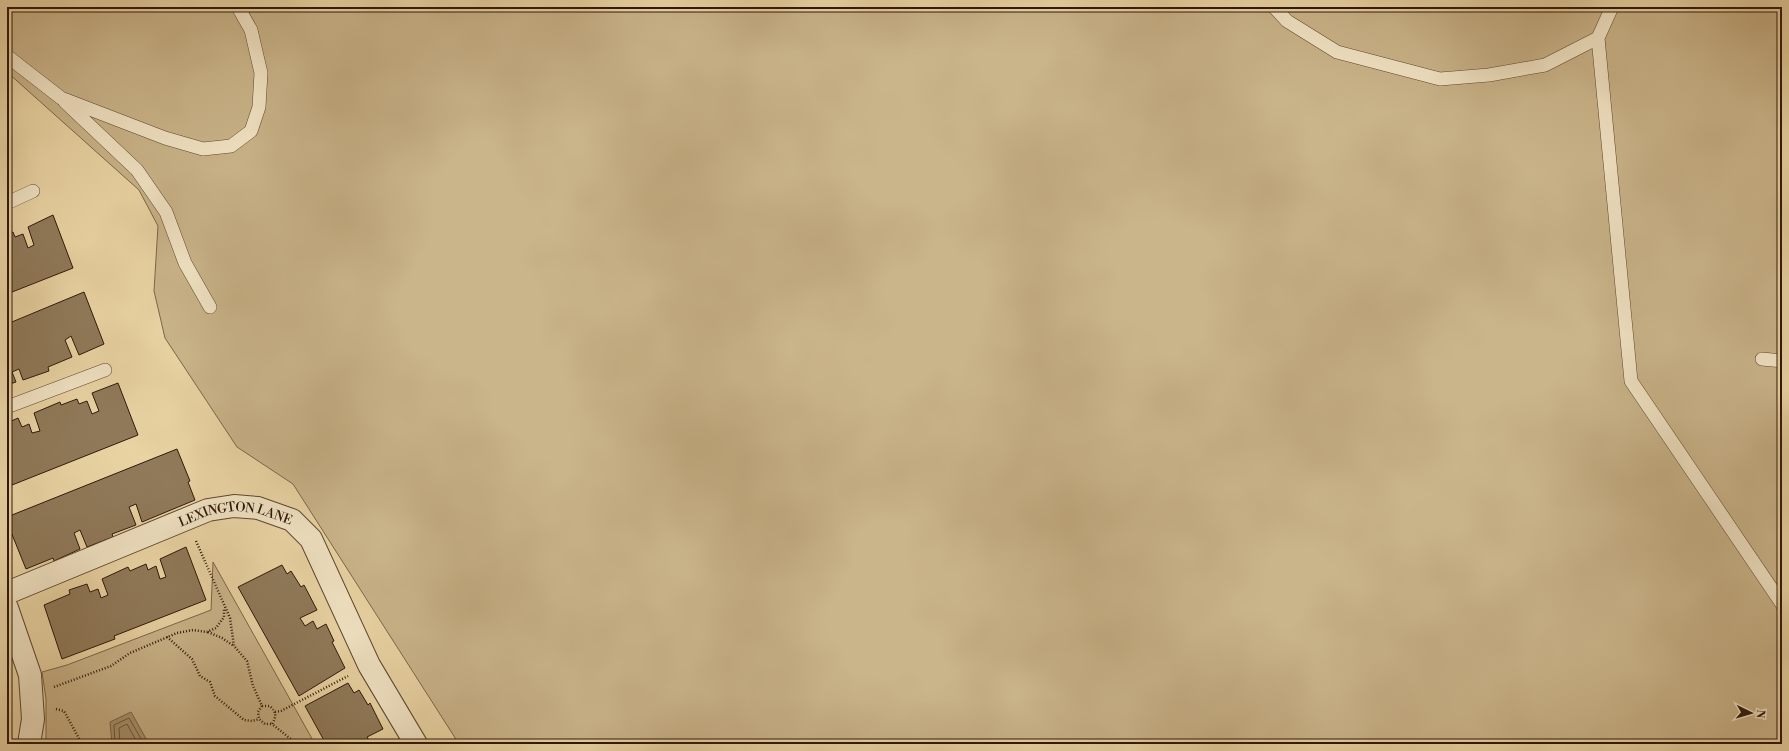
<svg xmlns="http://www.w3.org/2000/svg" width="1789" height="751" viewBox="0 0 1789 751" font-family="'Libre Bodoni',serif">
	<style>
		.green { fill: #cab48a; stroke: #7c664a }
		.water { fill: #aa9470; stroke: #786247 }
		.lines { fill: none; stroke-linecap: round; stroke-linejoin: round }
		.shore { stroke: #6c563d; stroke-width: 1 }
		.building { fill: #907a5a; stroke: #2e180a }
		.service-casing { stroke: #5d4730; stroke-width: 14 }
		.minor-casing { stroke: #5d4730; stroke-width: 24 }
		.path { stroke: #2e180a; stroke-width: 2.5; stroke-dasharray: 1 2; stroke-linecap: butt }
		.service { stroke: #f1e3c4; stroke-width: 13 }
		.minor { stroke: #f1e3c4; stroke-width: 22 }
		.labels { text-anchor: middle; stroke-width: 3.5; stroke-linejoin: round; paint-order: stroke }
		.street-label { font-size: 13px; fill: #2e180a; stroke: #f1e3c4 }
	</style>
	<rect width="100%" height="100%" fill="#ead4a4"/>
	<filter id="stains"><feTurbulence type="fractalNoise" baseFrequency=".005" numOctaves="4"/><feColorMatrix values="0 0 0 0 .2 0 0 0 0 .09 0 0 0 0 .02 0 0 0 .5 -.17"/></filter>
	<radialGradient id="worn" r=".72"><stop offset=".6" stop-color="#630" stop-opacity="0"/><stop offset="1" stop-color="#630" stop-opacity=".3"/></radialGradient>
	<path class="green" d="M 7,7 L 1782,7 L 1782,744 L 459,744 L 293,484 L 237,447 L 165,338 L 154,291 L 158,226 L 139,190 L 7,72 Z
		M 213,562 L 315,744 L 46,744 L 46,699 L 42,672 L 67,665 L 211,610 Z"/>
	<path class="water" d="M 131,712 L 149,744 L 112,744 L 110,722 Z"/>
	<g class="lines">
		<path class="shore" d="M 115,744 L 114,725 L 129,718 L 144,744
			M 120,744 L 119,728 L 127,724 L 138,744"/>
	</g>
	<path class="building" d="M 53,215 L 73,268 L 7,294 L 7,234 L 13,232 L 15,237 L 23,234 L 28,248 L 34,245 L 28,227 Z
		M 84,292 L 104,344 L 79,355 L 71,336 L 65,340 L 72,357 L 48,367 L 49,371 L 23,380 L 19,369 L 12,372 L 16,382 L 7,385 L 9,386 L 7,387 L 7,324 Z
		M 118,383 L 138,435 L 7,487 L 7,423 L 18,418 L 22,427 L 29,424 L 32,433 L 40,431 L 34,413 L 60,402 L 61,405 L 77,399 L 79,404 L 87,401 L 92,414 L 99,411 L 92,393 Z
		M 177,449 L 190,481 L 188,482 L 195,500 L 142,522 L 136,504 L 129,507 L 136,525 L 112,534 L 113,537 L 87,547 L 80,530 L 74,533 L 80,549 L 54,561 L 53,558 L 26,569 L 7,522 L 7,517 Z
		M 186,547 L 206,600 L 114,636 L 115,639 L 62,659 L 44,605 L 70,594 L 69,590 L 87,584 L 90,592 L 98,589 L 101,598 L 108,595 L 102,579 L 128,567 L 130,571 L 146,564 L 148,570 L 156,566 L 160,579 L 166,577 L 160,559 Z
		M 282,565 L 287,574 L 291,571 L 301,587 L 304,585 L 317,610 L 300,618 L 305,626 L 313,621 L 317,629 L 326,624 L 334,641 L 332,642 L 345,668 L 299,696 L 238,587 Z
		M 348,683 L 354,693 L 359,690 L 368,705 L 370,703 L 383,729 L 367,737 L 371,744 L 326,744 L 305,706 Z"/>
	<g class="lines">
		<defs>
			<path id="service" d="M 1274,7 L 1287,21 L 1337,52 L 1440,79 L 1489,75 L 1545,65 L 1598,38 L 1612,7
				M 1598,38 L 1631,381 L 1782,604
				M 7,56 L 61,98 L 165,138 L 203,149 L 231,146 L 251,131 L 259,107 L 261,73 L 251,30 L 238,7
				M 65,102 L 137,170 L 166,212 L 185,263 L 210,307
				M 7,203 L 33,191
				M 1762,359 L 1782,361
				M 7,407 L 105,370
				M 7,650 L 21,650"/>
			<g id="minor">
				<path id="s1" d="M 7,593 L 208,510 L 234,506 L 258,508 L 292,520 L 311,539 L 369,665 L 416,744"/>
				<path d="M 7,608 L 30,675 L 33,719 L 29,744"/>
			</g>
		</defs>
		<use href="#service" class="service-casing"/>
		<use href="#minor" class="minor-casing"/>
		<path class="path" d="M 196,541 L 230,618 L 234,646 L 247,661 L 253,686 L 262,706 L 270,706 C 276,712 277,716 272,724 L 297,744
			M 208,632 L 222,638 L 234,646
			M 167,637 L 192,659 L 200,676 L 210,682 L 215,696 L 244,720 L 252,721 L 259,719
			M 54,687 L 111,666 L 130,653 L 177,633 L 193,630 L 207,632 L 216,628 L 224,617 L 224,609
			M 262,706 L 258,712 L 259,719 L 265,724 L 272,724
			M 56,709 L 64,711 L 82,744
			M 275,712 L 281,711 L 348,676"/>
		<use href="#service" class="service"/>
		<use href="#minor" class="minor"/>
	</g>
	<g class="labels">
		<g class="street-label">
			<text dy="5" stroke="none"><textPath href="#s1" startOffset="245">LEXINGTON LANE</textPath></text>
		</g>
	</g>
	<rect width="1789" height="751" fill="none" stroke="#ead4a4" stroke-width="24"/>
	<rect x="8" y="8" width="1773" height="735" fill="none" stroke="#2e180a" stroke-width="2"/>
	<rect x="12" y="12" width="1765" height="727" fill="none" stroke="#2e180a"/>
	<g transform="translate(1751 713) rotate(95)" stroke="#f1e3c4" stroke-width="3" paint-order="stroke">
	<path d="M0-3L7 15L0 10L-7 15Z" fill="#2e180a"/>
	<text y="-6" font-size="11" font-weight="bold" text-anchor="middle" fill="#2e180a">N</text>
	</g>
	<rect width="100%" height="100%" filter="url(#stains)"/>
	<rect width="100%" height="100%" fill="url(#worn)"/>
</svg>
